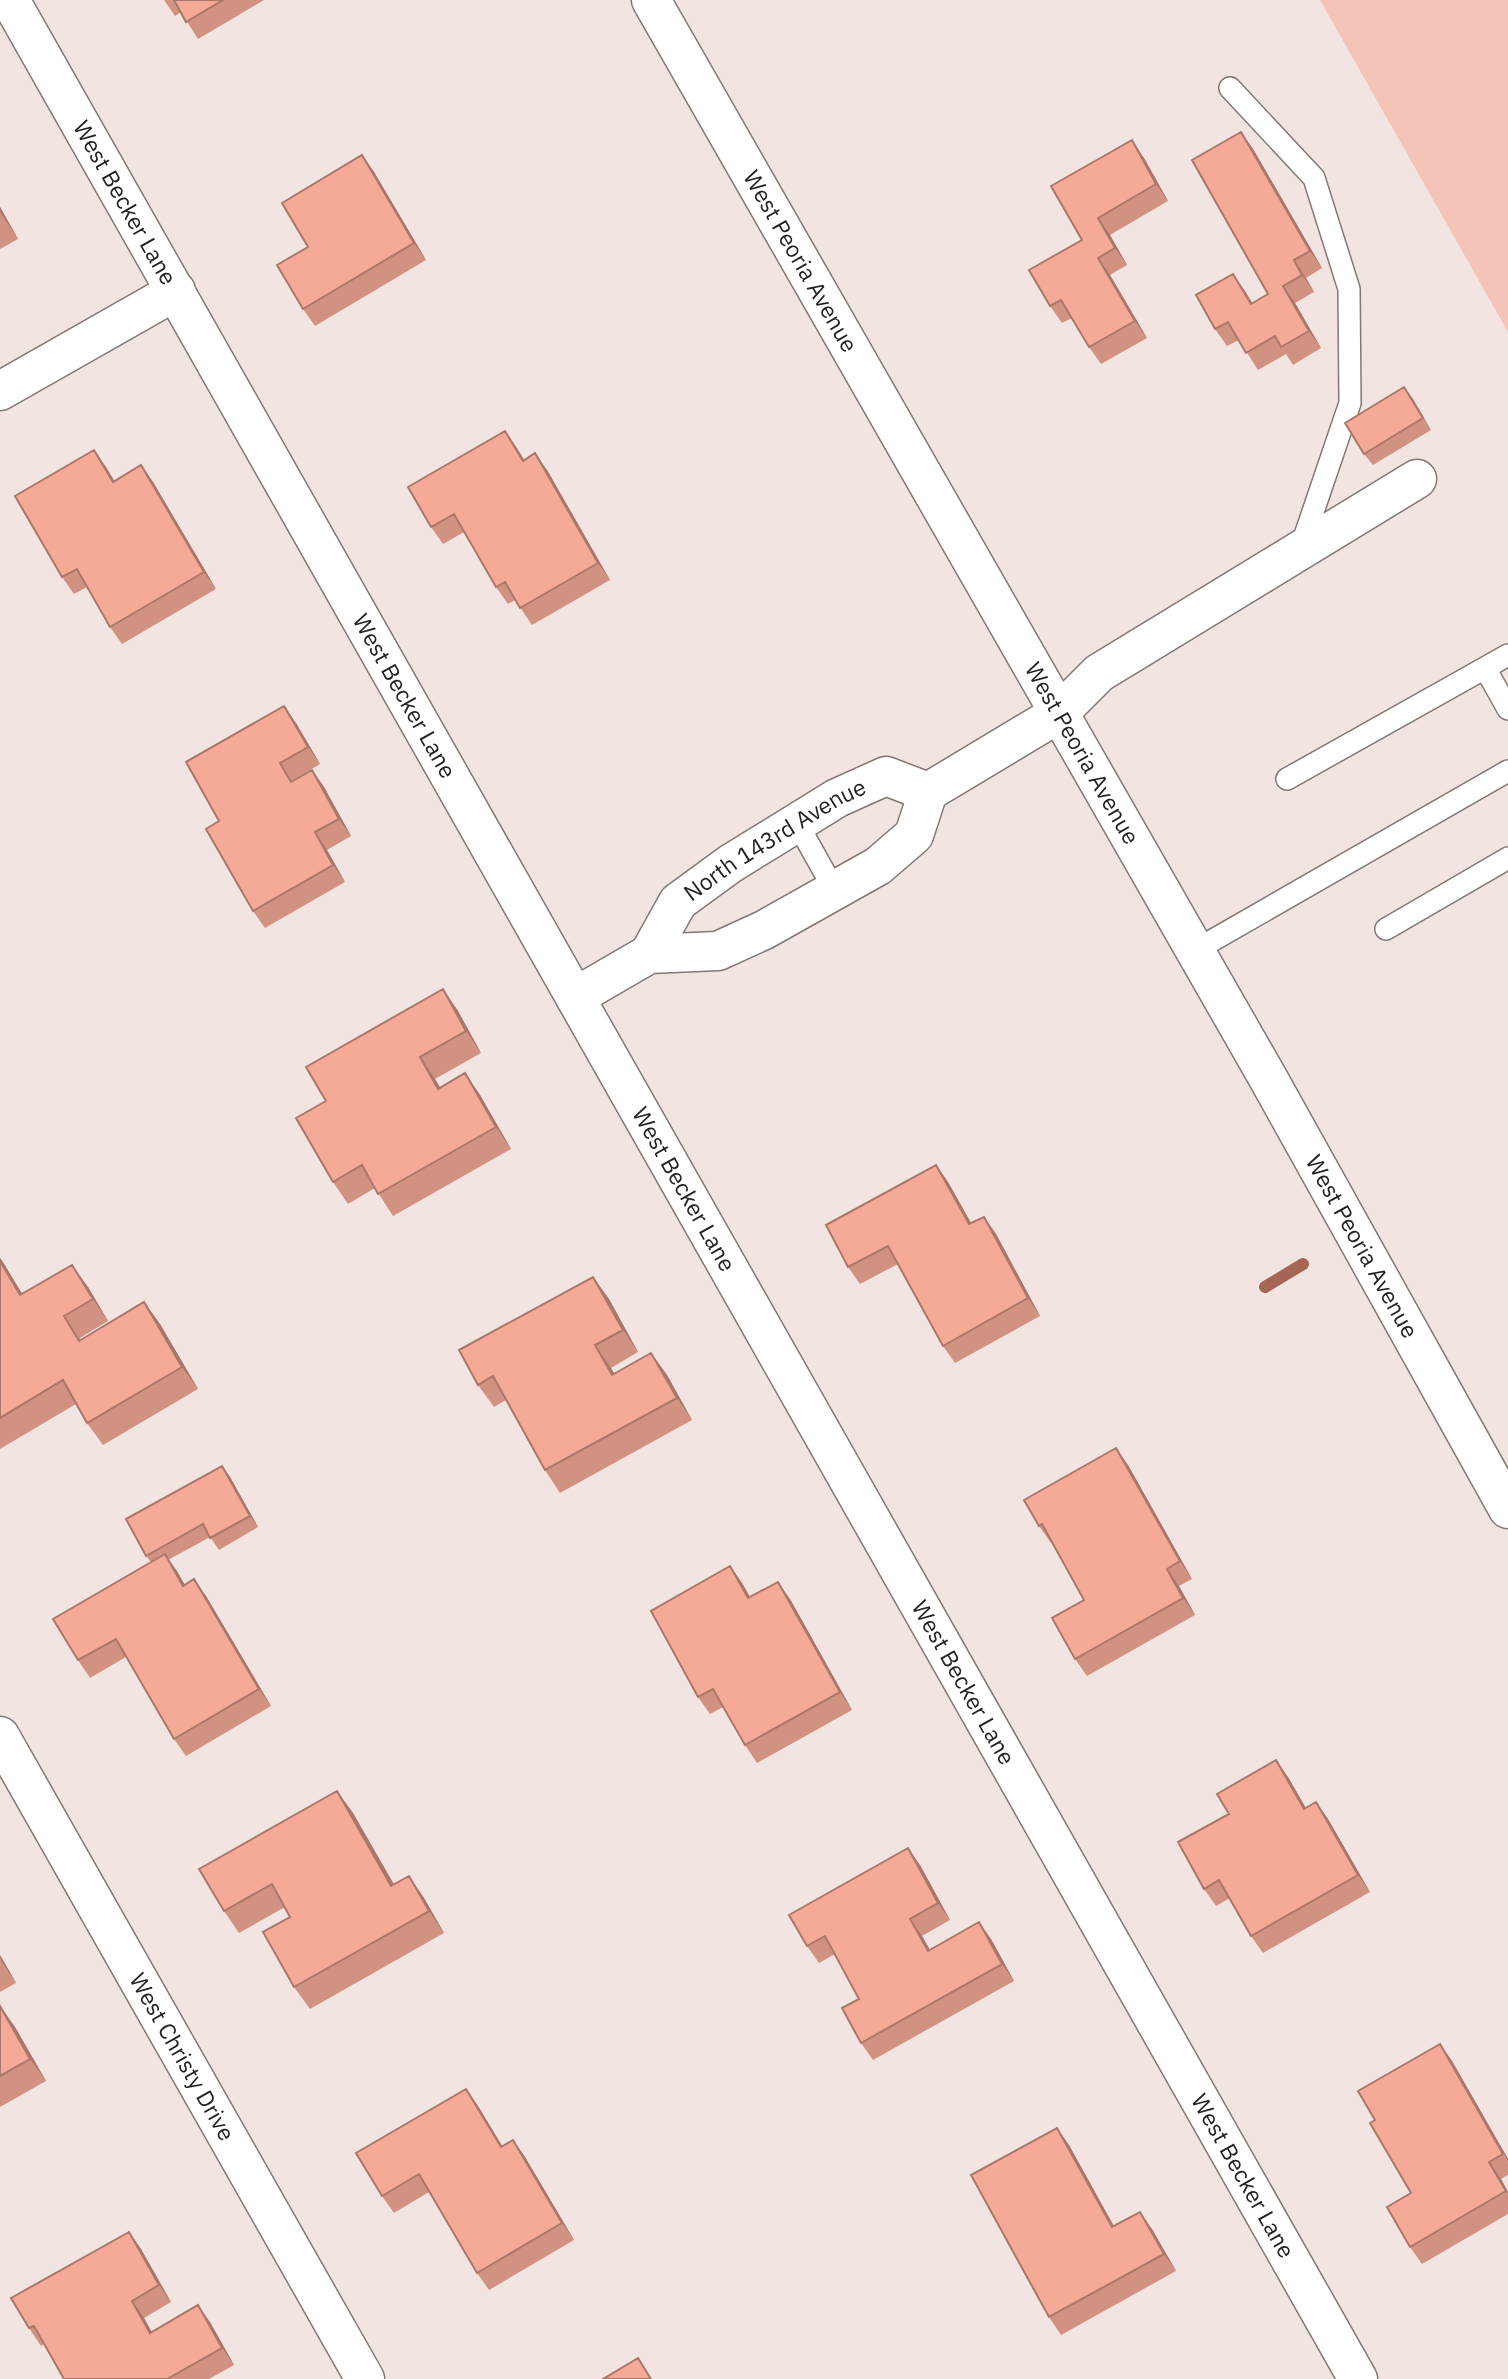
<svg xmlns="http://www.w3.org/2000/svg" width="1508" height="2379" viewBox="0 0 1508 2379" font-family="'IBM Plex Sans',sans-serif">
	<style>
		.green { fill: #f5c4b8 }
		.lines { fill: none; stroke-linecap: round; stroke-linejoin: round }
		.stream { stroke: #a66656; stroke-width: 12 }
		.service-casing { stroke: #837774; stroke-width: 24 }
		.minor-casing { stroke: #837774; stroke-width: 41 }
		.secondary-casing { stroke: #837774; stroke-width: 41 }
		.service { stroke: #fff; stroke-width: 21 }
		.minor { stroke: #fff; stroke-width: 38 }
		.secondary { stroke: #fff; stroke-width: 38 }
		.wall { fill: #d29282 }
		.shaded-wall { fill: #ab776a }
		.building { fill: #f4aa97; stroke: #ab776a; stroke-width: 2 }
		.labels { text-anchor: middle; stroke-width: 7; stroke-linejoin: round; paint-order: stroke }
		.street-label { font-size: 23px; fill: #262120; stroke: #f2e5e1 }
	</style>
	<rect width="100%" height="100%" fill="#f2e5e1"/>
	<path class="green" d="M 1321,0 L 1508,0 L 1508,332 L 1320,0 Z"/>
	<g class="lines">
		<path class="stream" d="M 1265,1287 L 1303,1264"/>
		<defs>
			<path id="service" d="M 1230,88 L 1314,178 L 1349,289 L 1350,403 L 1300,550
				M 1485,668 L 1508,655
				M 1287,779 L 1485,668 L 1508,709
				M 797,823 L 835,891
				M 1386,929 L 1508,858
				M 1194,951 L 1508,771"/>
			<g id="minor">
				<path id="s1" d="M 10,0 L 1358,2379"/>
				<path d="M 0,391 L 176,291"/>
				<path id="s2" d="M 649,954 L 678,902 L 730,864 L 837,798 L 886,776 L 928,792"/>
				<path d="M 575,997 L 649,954 L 718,951 L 764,930 L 878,866 L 914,835 L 928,792 L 1058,714 L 1099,673 L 1417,479"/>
				<path id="s3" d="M 0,1736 L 365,2379"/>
			</g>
			<g id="secondary">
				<path id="s4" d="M 651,0 L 1268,1078 L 1508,1509"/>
			</g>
		</defs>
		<use href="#service" class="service-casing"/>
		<use href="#minor" class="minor-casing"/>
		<use href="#secondary" class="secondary-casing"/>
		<use href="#service" class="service"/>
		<use href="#minor" class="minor"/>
		<use href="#secondary" class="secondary"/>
	</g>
	<path class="wall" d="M 164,0 L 264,0 L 198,39 L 181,12 L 175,16 Z
		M 1241,132 L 1253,149 L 1322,268 L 1306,278 L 1314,292 L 1295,303 L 1321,348 L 1293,365 L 1286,354 L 1258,370 L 1239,340 L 1227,346 L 1215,329 L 1233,274 L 1252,303 L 1268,294 Z
		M 362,155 L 374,172 L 426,260 L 315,326 L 303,309 L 308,247 Z
		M 1144,158 L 1168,201 L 1110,235 L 1127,265 L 1110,275 L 1147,338 L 1101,364 L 1089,347 L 1072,318 L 1062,323 L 1050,306 L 1082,240 Z
		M 0,207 L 18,239 L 0,249 Z
		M 1404,387 L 1431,430 L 1373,465 L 1364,454 Z
		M 505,431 L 524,460 L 547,470 L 610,580 L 532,625 L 515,600 L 508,604 L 496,587 L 464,532 L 443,544 L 431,527 Z
		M 141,465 L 153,482 L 216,589 L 122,644 L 110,627 L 87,587 L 74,594 L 62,577 L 106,467 L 114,481 Z
		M 296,723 L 320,764 L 292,781 L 312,770 L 324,787 L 351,836 L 327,850 L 345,882 L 265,928 L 253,911 L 219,821 Z
		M 443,989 L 458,1011 L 481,1053 L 435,1079 L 440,1087 L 465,1073 L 480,1095 L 511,1149 L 393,1216 L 375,1188 L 348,1204 L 333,1182 Z
		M 936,1165 L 948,1182 L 971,1223 L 984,1217 L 996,1234 L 1040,1316 L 955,1363 L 943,1346 L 898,1264 L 860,1284 L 848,1267 Z
		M 0,1258 L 22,1294 L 88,1287 L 108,1321 L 80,1338 L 81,1340 L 144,1302 L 160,1324 L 198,1389 L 103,1445 L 87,1423 L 76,1404 L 0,1449 Z
		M 593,1277 L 609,1299 L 638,1352 L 611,1368 L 614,1374 L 651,1353 L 667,1375 L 692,1420 L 560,1493 L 545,1470 L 506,1400 L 494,1407 L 478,1385 Z
		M 1128,1465 L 1192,1579 L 1179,1586 L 1195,1615 L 1087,1676 L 1075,1659 L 1084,1600 L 1052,1543 L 1051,1543 L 1039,1526 Z
		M 222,1466 L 230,1477 L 258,1527 L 219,1550 L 210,1537 L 168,1560 L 185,1585 L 206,1596 L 271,1706 L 186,1756 L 174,1739 L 126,1657 L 90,1678 L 78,1660 L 151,1562 L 146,1556 Z
		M 730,1566 L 742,1583 L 750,1597 L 790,1599 L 852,1710 L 757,1763 L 745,1745 L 723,1707 L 710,1714 L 698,1697 Z
		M 1288,1777 L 1306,1808 L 1316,1802 L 1328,1819 L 1370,1892 L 1263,1953 L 1251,1936 L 1230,1898 L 1216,1906 L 1204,1889 L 1229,1814 Z
		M 337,1791 L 353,1813 L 394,1884 L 409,1876 L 424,1898 L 444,1933 L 310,2009 L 294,1987 L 290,1917 L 285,1907 L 239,1933 L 224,1911 Z
		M 920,1865 L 950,1920 L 922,1936 L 930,1950 L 991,1939 L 1014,1981 L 873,2060 L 861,2043 L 859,1999 L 835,1954 L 819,1963 L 807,1946 Z
		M 0,1955 L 16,1983 L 0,1992 Z
		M 0,2006 L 15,2027 L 46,2081 L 0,2107 Z
		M 1440,2044 L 1452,2061 L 1508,2159 L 1508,2175 L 1501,2179 L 1508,2192 L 1508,2214 L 1422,2264 L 1410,2247 L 1411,2193 L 1375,2120 Z
		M 466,2089 L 478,2106 L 502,2146 L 513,2140 L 525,2157 L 574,2240 L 489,2290 L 477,2273 L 429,2192 L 394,2213 L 382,2196 Z
		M 1069,2145 L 1114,2226 L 1152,2229 L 1176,2271 L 1061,2335 L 1049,2317 Z
		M 129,2232 L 141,2249 L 171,2302 L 144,2318 L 151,2332 L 210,2322 L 234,2365 L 209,2379 L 64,2379 L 44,2344 L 41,2346 L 29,2328 Z"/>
	<path class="shaded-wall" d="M 1241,132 L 1253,149 L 1322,268 L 1310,251 Z
		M 1132,140 L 1144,158 L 1168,201 L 1156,184 Z
		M 362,155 L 374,172 L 426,260 L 414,243 Z
		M 0,207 L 18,239 L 0,212 Z
		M 1098,218 L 1110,235 L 1127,265 L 1115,248 Z
		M 1098,258 L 1110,275 L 1147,338 L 1135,321 Z
		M 1294,260 L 1306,278 L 1314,292 L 1302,275 Z
		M 1233,274 L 1245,291 L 1263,321 L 1251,304 Z
		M 1283,286 L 1295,303 L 1321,348 L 1309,331 Z
		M 1404,387 L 1413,399 L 1431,430 L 1423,418 Z
		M 505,431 L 517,448 L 535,478 L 523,461 Z
		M 94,450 L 106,467 L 125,499 L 113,482 Z
		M 535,453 L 547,470 L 610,580 L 598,563 Z
		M 141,465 L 153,482 L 216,589 L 204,572 Z
		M 284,706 L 296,723 L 320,764 L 308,747 Z
		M 312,770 L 324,787 L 351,836 L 339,819 Z
		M 315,832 L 327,850 L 345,882 L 333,865 Z
		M 443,989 L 458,1011 L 481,1053 L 466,1031 Z
		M 420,1057 L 435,1079 L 454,1111 L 438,1089 Z
		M 465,1073 L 480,1095 L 511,1149 L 496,1127 Z
		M 936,1165 L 948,1182 L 981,1241 L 969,1224 Z
		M 984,1217 L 996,1234 L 1040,1316 L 1028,1298 Z
		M 0,1258 L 3,1262 L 36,1317 L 20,1295 L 0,1261 Z
		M 72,1265 L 88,1287 L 108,1321 L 93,1299 Z
		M 593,1277 L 609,1299 L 638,1352 L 623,1330 Z
		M 144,1302 L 160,1324 L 198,1389 L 182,1367 Z
		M 595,1345 L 611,1368 L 627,1397 L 612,1375 Z
		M 651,1353 L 667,1375 L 692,1420 L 677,1398 Z
		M 1116,1448 L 1128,1465 L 1192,1579 L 1180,1561 Z
		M 222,1466 L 230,1477 L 258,1527 L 250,1516 Z
		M 165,1554 L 177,1571 L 195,1603 L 183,1586 Z
		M 730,1566 L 742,1583 L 760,1615 L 748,1598 Z
		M 1167,1569 L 1179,1586 L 1195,1615 L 1183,1598 Z
		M 194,1579 L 206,1596 L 271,1706 L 259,1689 Z
		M 778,1582 L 790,1599 L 852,1710 L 840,1692 Z
		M 1276,1760 L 1288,1777 L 1316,1826 L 1304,1809 Z
		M 337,1791 L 353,1813 L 407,1908 L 391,1886 Z
		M 1316,1802 L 1328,1819 L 1370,1892 L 1358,1875 Z
		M 908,1848 L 920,1865 L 950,1920 L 938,1903 Z
		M 409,1876 L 424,1898 L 444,1933 L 429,1911 Z
		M 910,1919 L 922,1936 L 940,1968 L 928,1951 Z
		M 979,1922 L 991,1939 L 1014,1981 L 1002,1964 Z
		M 0,1955 L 16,1983 L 1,1961 Z
		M 0,2006 L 15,2027 L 46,2081 L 30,2059 Z
		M 1440,2044 L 1452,2061 L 1508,2159 L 1508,2161 Z
		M 466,2089 L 478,2106 L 513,2164 L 501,2147 Z
		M 1057,2128 L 1069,2145 L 1124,2245 L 1112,2227 Z
		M 513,2140 L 525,2157 L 574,2240 L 562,2223 Z
		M 1489,2162 L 1501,2179 L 1508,2192 L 1508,2194 Z
		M 1140,2212 L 1152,2229 L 1176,2271 L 1164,2254 Z
		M 129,2232 L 141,2249 L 171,2302 L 159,2285 Z
		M 132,2301 L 144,2318 L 162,2350 L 150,2333 Z
		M 198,2305 L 210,2322 L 234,2365 L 222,2348 Z"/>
	<path class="building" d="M 174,0 L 223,0 L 186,22 Z
		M 1241,132 L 1310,251 L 1294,260 L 1302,275 L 1283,286 L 1309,331 L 1281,347 L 1275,336 L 1246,353 L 1228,322 L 1215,329 L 1196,295 L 1233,274 L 1251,304 L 1268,294 L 1192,160 Z
		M 1132,140 L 1156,184 L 1098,218 L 1115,248 L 1098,258 L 1135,321 L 1089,347 L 1061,300 L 1050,306 L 1029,270 L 1082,240 L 1051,186 Z
		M 362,155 L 414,243 L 303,309 L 277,265 L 308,247 L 282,203 Z
		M 1404,387 L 1423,418 L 1364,454 L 1345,423 Z
		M 505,431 L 523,461 L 535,453 L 598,563 L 520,608 L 505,582 L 496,587 L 454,514 L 431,527 L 408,487 Z
		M 94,450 L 113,482 L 141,465 L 204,572 L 110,627 L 77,569 L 62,577 L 15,496 Z
		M 284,706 L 308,747 L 280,763 L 291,782 L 312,770 L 339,819 L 315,832 L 333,865 L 253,911 L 206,829 L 219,821 L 186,762 Z
		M 443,989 L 466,1031 L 420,1057 L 438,1089 L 465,1073 L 496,1127 L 378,1194 L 362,1165 L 333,1182 L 296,1118 L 326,1101 L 306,1067 Z
		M 936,1165 L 969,1224 L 984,1217 L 1028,1298 L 943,1346 L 888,1246 L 848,1267 L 826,1225 Z
		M 0,1261 L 20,1295 L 72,1265 L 93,1299 L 64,1316 L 79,1341 L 144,1302 L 182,1367 L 87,1423 L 63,1380 L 0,1418 Z
		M 593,1277 L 623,1330 L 595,1345 L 612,1375 L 651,1353 L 677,1398 L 545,1470 L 493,1376 L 478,1385 L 459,1350 Z
		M 1116,1448 L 1180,1561 L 1167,1569 L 1183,1598 L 1075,1659 L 1052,1618 L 1084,1600 L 1042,1524 L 1039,1526 L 1024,1500 Z
		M 222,1466 L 250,1516 L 210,1538 L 203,1524 L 146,1556 L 126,1519 Z
		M 165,1554 L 183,1586 L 194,1579 L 259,1689 L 174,1739 L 116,1639 L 78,1660 L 53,1619 Z
		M 730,1566 L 748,1598 L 778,1582 L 840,1692 L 745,1745 L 713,1689 L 698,1697 L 651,1611 Z
		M 1276,1760 L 1304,1809 L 1316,1802 L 1358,1875 L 1251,1936 L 1219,1880 L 1204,1889 L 1178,1842 L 1229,1814 L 1217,1794 Z
		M 337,1791 L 391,1886 L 409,1876 L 429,1911 L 294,1987 L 263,1932 L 290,1917 L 272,1884 L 224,1911 L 199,1869 Z
		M 908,1848 L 938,1903 L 910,1919 L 928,1951 L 979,1922 L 1002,1964 L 861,2043 L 842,2008 L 859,1999 L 825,1936 L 807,1946 L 789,1915 Z
		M 0,2006 L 30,2059 L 0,2076 Z
		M 1440,2044 L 1503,2154 L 1489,2162 L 1506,2191 L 1410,2247 L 1387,2207 L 1411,2193 L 1370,2123 L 1375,2120 L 1358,2091 Z
		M 466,2089 L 501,2147 L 513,2140 L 562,2223 L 477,2273 L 419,2174 L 382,2196 L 356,2153 Z
		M 1057,2128 L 1112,2227 L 1140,2212 L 1164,2254 L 1049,2317 L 971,2175 Z
		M 129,2232 L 159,2285 L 132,2301 L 150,2333 L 198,2305 L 222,2348 L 167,2379 L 64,2379 L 34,2326 L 29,2328 L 11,2298 Z
		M 638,2358 L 651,2379 L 603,2379 Z"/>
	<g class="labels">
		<g class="street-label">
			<text dy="8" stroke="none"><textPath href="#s1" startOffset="233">West Becker Lane</textPath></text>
			<text dy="8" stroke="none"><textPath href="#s4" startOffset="301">West Peoria Avenue</textPath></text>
			<text dy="8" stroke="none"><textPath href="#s1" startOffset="800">West Becker Lane</textPath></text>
			<text dy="8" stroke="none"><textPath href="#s4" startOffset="868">West Peoria Avenue</textPath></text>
			<text dy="8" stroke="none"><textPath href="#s2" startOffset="175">North 143rd Avenue</textPath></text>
			<text dy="8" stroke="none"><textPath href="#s1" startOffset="1367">West Becker Lane</textPath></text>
			<text dy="8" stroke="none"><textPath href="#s4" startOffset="1435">West Peoria Avenue</textPath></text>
			<text dy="8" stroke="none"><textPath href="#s1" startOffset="1934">West Becker Lane</textPath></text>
			<text dy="8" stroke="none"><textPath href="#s3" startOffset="369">West Christy Drive</textPath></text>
			<text dy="8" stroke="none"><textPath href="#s1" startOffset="2501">West Becker Lane</textPath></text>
		</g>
	</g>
</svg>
